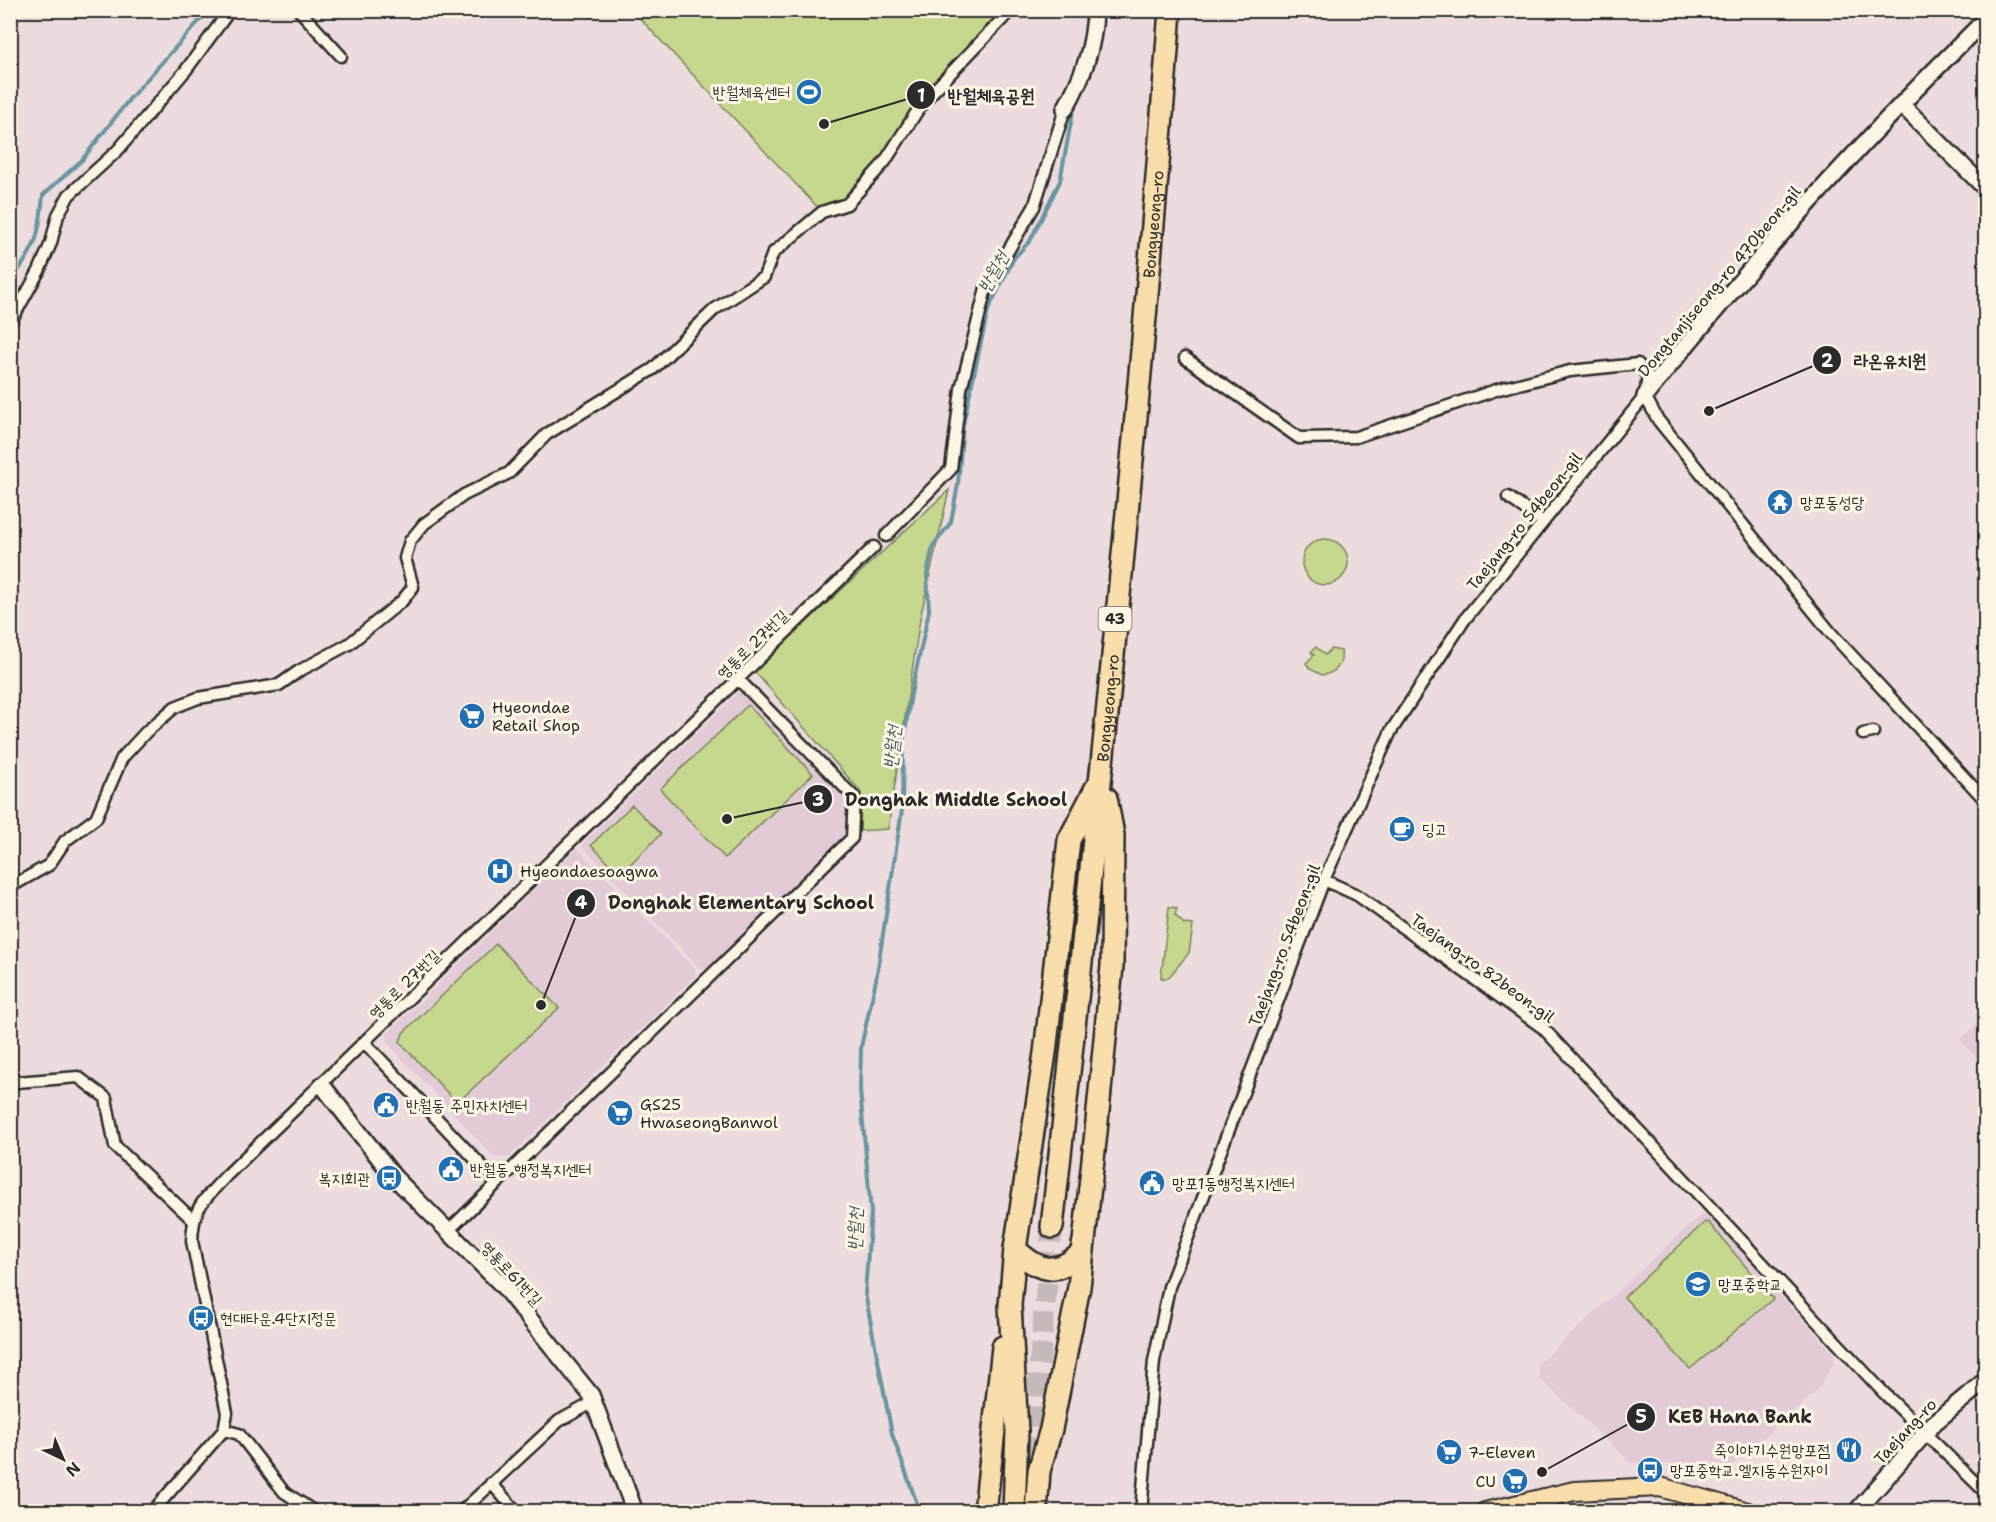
<svg xmlns="http://www.w3.org/2000/svg" width="1996" height="1522" viewBox="0 0 1996 1522" font-family="'Shantell Sans','Poor Story',sans-serif">
	<style>
		.built { fill: #e2cbd7 }
		.green { fill: #c6d88d; stroke: #78825c; stroke-width: 1.5 }
		.lines { fill: none; stroke-linecap: round; stroke-linejoin: round }
		.stream { stroke: #6995a3; stroke-width: 4 }
		.highway-tunnel { stroke: #c6b9b9; stroke-width: 21; stroke-dasharray: 21 10; stroke-linecap: butt }
		.street-casing { stroke: #2b2b2b; stroke-width: 15 }
		.secondary-casing { stroke: #2b2b2b; stroke-width: 20 }
		.primary-casing { stroke: #2b2b2b; stroke-width: 22 }
		.highway-casing { stroke: #2b2b2b; stroke-width: 26 }
		.street { stroke: #fcf5e5; stroke-width: 10 }
		.secondary { stroke: #fcf5e5; stroke-width: 15 }
		.primary { stroke: #f9deab; stroke-width: 18 }
		.highway { stroke: #f9deab; stroke-width: 21 }
		.labels { text-anchor: middle; stroke-width: 6; stroke-linejoin: round; paint-order: stroke }
		.shield { fill: #fcf5e5; stroke: #6a6863; stroke-width: 1.5 }
		.shield-label { font-size: 15px; font-weight: bold; fill: #2b2b2b }
		.poi-label { font-size: 16px; fill: #2b2b2b; stroke: #fcf5e5; text-anchor: start }
		.street-label { font-size: 16px; fill: #2b2b2b; stroke: #fcf5e5 }
		.water-label { font-size: 18px; font-style: italic; fill: #45575d; stroke: #fcf5e5 }
		.leader { fill: none; stroke: #2b2b2b; stroke-width: 2 }
		.callout-dot { fill: #2b2b2b; stroke: #fcf5e5; stroke-width: 2 }
		.mark-label { font-size: 18px; text-anchor: middle; font-weight: bold; fill: #fff }
		.callout-label { font-size: 18px; text-anchor: middle; font-weight: bold; fill: #2b2b2b; stroke: #fcf5e5; stroke-width: 6; stroke-linejoin: round; paint-order: stroke }
	</style>
	<rect width="100%" height="100%" fill="#eddcdd"/>
	<filter id="ink" filterUnits="userSpaceOnUse"><feTurbulence type="fractalNoise" baseFrequency=".0167" numOctaves="2"/><feDisplacementMap in="SourceGraphic" scale="12" xChannelSelector="R" yChannelSelector="G"/><feConvolveMatrix kernelMatrix="1 2 1 2 8 2 1 2 1" color-interpolation-filters="sRGB"/></filter>
	<g filter="url(#ink)">
		<path class="built" d="M 742,689 L 848,801 L 846,837 L 707,969 L 700,968 L 581,845 Z
			M 577,848 L 695,969 L 695,976 L 509,1157 L 495,1158 L 388,1044 L 387,1034 Z
			M 1985,1016 L 1985,1067 L 1960,1040 Z
			M 1701,1215 L 1708,1215 L 1834,1354 L 1834,1363 L 1817,1391 L 1725,1471 L 1673,1464 L 1631,1463 L 1539,1378 L 1538,1364 Z"/>
		<path class="green" d="M 633,11 L 1011,11 L 976,44 L 847,204 L 822,212 Z
			M 949,490 L 920,619 L 888,829 L 860,831 L 861,792 L 754,671 Z
			M1302 562a23 23 0 1 1 46 0a23 23 0 1 1-46 0Z
			M 1316,647 L 1325,655 L 1331,649 L 1341,651 C 1343,665 1336,673 1322,675 L 1310,669 L 1306,663 L 1314,655 L 1311,652 Z
			M 748,705 L 813,774 L 725,858 L 660,789 Z
			M 632,805 L 661,834 L 620,874 L 591,845 Z
			M 1169,907 L 1177,908 L 1175,915 L 1184,924 L 1193,925 L 1189,953 L 1168,978 L 1161,978 Z
			M 496,944 L 559,1008 L 457,1103 L 400,1042 L 403,1033 Z
			M 1705,1222 L 1709,1223 L 1773,1299 L 1690,1369 L 1624,1297 Z"/>
		<g class="lines">
			<path class="stream" d="M 10,282 C 37,246 39,238 43,195 L 82,160 L 131,97 L 209,10
				M 920,1512 L 892,1434 L 865,1293 L 871,1212 L 860,1090 L 861,1047 L 876,980 L 902,810 L 903,745 L 911,694 L 929,611 L 927,574 L 933,546 L 951,522 L 958,484 L 963,424 L 988,310 L 1014,258 L 1030,241 L 1060,181 L 1074,106"/>
			<path class="highway-tunnel" d="M 1028,1489 L 1052,1227"/>
			<defs>
				<path id="street" d="M 299,10 L 341,56
					M 10,323 L 39,271 L 51,243 L 58,215 L 69,195 L 118,150 L 186,70 L 230,10
					M 1185,358 L 1299,438 L 1356,437 L 1499,389 L 1570,371 L 1638,364 L 1648,376 L 1645,396
					M 1645,396 L 1658,420 L 1831,633 L 1986,801
					M 1508,497 L 1543,522
					M 886,536 L 951,469 L 961,389 L 986,288 L 1034,207 L 1065,109
					M 1863,734 L 1873,732
					M 1324,880 L 1357,895 L 1543,1028 L 1883,1392 L 1986,1493
					M 10,887 L 49,865 L 65,841 L 96,818 L 122,758 L 146,732 L 175,707 L 198,698 L 279,685 L 299,671 L 349,644 L 402,601 L 413,587 L 405,558 L 410,541 L 424,524 L 464,495 L 509,473 L 547,434 L 653,369 L 715,309 L 764,277 L 773,253 L 822,212 L 847,204 L 884,163 L 923,102 L 1011,10
					M 365,1043 L 498,1183
					M 10,1075 L 17,1082 L 78,1077 L 106,1098 L 115,1146 L 193,1220
					M 448,1231 L 852,838 L 854,797 L 738,679
					M 224,1430 L 239,1434 L 284,1492 L 315,1512
					M 491,1483 L 517,1512
					M 152,1512 L 224,1430 L 227,1413 L 192,1241 C 193,1206 204,1200 226,1176 L 874,547
					M 461,1512 L 559,1421 L 594,1402
					M 1141,1512 L 1154,1361 L 1169,1287 L 1324,880 L 1391,731 L 1465,619 L 1645,396"/>
				<path id="secondary" d="M 1902,105 L 1986,189
					M 1065,109 C 1083,76 1094,48 1095,10
					M 1645,396 C 1751,264 1864,138 1986,19
					M 322,1085 L 394,1177 L 503,1286 L 591,1395 L 635,1512
					M 1856,1512 L 1934,1423 L 1986,1380"/>
				<path id="primary" d="M 1485,1512 L 1574,1491 L 1660,1487 L 1748,1512"/>
				<g id="highway">
					<path id="s1" d="M 1052,1227 C 1097,822 1140,417 1170,10"/>
					<path d="M 1015,1249 C 1039,1272 1055,1276 1082,1253 L 1083,1245"/>
					<path d="M 985,1512 L 1003,1347"/>
					<path d="M 1014,1512 L 1017,1431 L 1010,1305 L 1015,1249 L 1045,1053 L 1069,840 L 1096,788"/>
					<path d="M 1036,1512 L 1039,1471 L 1051,1429 L 1079,1287 L 1096,1132 L 1112,966 L 1113,835 L 1106,798"/>
				</g>
			</defs>
			<use href="#street" class="street-casing"/>
			<use href="#secondary" class="secondary-casing"/>
			<use href="#primary" class="primary-casing"/>
			<use href="#highway" class="highway-casing"/>
			<use href="#street" class="street"/>
			<use href="#secondary" class="secondary"/>
			<use href="#primary" class="primary"/>
			<use href="#highway" class="highway"/>
		</g>
	</g>
	<defs>
		<symbol id="stadium-disc" viewBox="-11 -11 22 22"><circle r="9.5" fill="#1f6fb2" stroke="#fcf5e5"/><path d="M0-5a6.5 5 0 1 0 0 10a6.5 5 0 1 0 0-10ZM-3.5-1.8h7v3.6h-7Z" fill="#fff"/></symbol>
		<symbol id="temple-disc" viewBox="-11 -11 22 22"><circle r="9.5" fill="#1f6fb2" stroke="#fcf5e5"/><path d="M0-6L5-2H3V0L6.5 2.5H4V6H1.5V3h-3V6H-4V2.5H-6.5L-3 0V-2H-5Z" fill="#fff"/></symbol>
		<symbol id="supermarket-disc" viewBox="-11 -11 22 22"><circle r="9.5" fill="#1f6fb2" stroke="#fcf5e5"/><path d="M-6-5.5h2.5l.6 2H6L4.5 2H-2.5L-4.4-4H-6ZM-1.5 3.2a1.3 1.3 0 1 0 .1 0ZM3 3.2a1.3 1.3 0 1 0 .1 0Z" fill="#fff"/></symbol>
		<symbol id="cafe-disc" viewBox="-11 -11 22 22"><circle r="9.5" fill="#1f6fb2" stroke="#fcf5e5"/><path d="M-5.5-4.5H6V0H3Q3 3.5 0 3.5H-2.5Q-5.5 3.5-5.5 0ZM3-3.2v2h1.7v-2ZM-6 4.5H4V6H-6Z" fill="#fff"/></symbol>
		<symbol id="hospital-disc" viewBox="-11 -11 22 22"><circle r="9.5" fill="#1f6fb2" stroke="#fcf5e5"/><path d="M-5-5h3v3.5h4V-5h3V5h-3V1.5h-4V5h-3Z" fill="#fff"/></symbol>
		<symbol id="civic-disc" viewBox="-11 -11 22 22"><circle r="9.5" fill="#1f6fb2" stroke="#fcf5e5"/><path d="M-.6-6.5H3V-4.5H.6V-3L4-1V1h2V6H-6V1h2V-1L-.6-3ZM-1.2 2.5V6h2.4V2.5Z" fill="#fff"/></symbol>
		<symbol id="bus-disc" viewBox="-11 -11 22 22"><circle r="9.5" fill="#1f6fb2" stroke="#fcf5e5"/><path d="M-5-6H5V4H4V6H2V4H-2V6H-4V4H-5ZM-3.5-4V0h7V-4ZM-3.5 1.2v1.5H-2V1.2ZM2 1.2v1.5H3.5V1.2Z" fill="#fff"/></symbol>
		<symbol id="school-disc" viewBox="-11 -11 22 22"><circle r="9.5" fill="#1f6fb2" stroke="#fcf5e5"/><path d="M0-5L7-2L0 1L-7-2ZM-4 1L0 2.5L4 1V4Q0 6-4 4Z" fill="#fff"/></symbol>
		<symbol id="restaurant-disc" viewBox="-11 -11 22 22"><circle r="9.5" fill="#1f6fb2" stroke="#fcf5e5"/><path d="M-5-6h1v4h1v-4h1v4h1v-4h1v5L-1.5 .5V6h-2V.5L-5-1ZM5-6V6H3V1.5H1.5Q1.5-4 5-6Z" fill="#fff"/></symbol>
	</defs>
	<g fill-rule="evenodd">
		<use href="#stadium-disc" x="794" y="77" width="30" height="30"/>
		<use href="#temple-disc" x="1765" y="487" width="30" height="30"/>
		<use href="#supermarket-disc" x="457" y="701" width="30" height="30"/>
		<use href="#cafe-disc" x="1387" y="814" width="30" height="30"/>
		<use href="#hospital-disc" x="485" y="856" width="30" height="30"/>
		<use href="#civic-disc" x="371" y="1090" width="30" height="30"/>
		<use href="#supermarket-disc" x="605" y="1098" width="30" height="30"/>
		<use href="#civic-disc" x="436" y="1154" width="30" height="30"/>
		<use href="#bus-disc" x="374" y="1163" width="30" height="30"/>
		<use href="#civic-disc" x="1137" y="1168" width="30" height="30"/>
		<use href="#school-disc" x="1683" y="1269" width="30" height="30"/>
		<use href="#bus-disc" x="186" y="1303" width="30" height="30"/>
		<use href="#restaurant-disc" x="1834" y="1435" width="30" height="30"/>
		<use href="#supermarket-disc" x="1434" y="1437" width="30" height="30"/>
		<use href="#bus-disc" x="1635" y="1455" width="30" height="30"/>
		<use href="#supermarket-disc" x="1500" y="1466" width="30" height="30"/>
	</g>
	<g class="labels">
		<rect class="shield" x="1098.5" y="607" width="33" height="24" rx="4.5"/>
		<g class="shield-label">
			<text x="1115" y="624">43</text>
		</g>
		<g class="poi-label">
			<text x="790" y="98" text-anchor="end">반월체육센터</text>
			<text x="1800" y="508">망포동성당</text>
			<text x="492" y="713">Hyeondae<tspan x="492" dy="18">Retail Shop</tspan></text>
			<text x="1422" y="835">딩고</text>
			<text x="520" y="877">Hyeondaesoagwa</text>
			<text x="640" y="1110">GS25<tspan x="640" dy="18">HwaseongBanwol</tspan></text>
			<text x="406" y="1111">반월동 주민자치센터</text>
			<text x="470" y="1175">반월동 행정복지센터</text>
			<text x="370" y="1184" text-anchor="end">복지회관</text>
			<text x="1172" y="1189">망포1동행정복지센터</text>
			<text x="1718" y="1290">망포중학교</text>
			<text x="220" y="1324">현대타운.4단지정문</text>
			<text x="1830" y="1456" text-anchor="end">죽이야기수원망포점</text>
			<text x="1468" y="1458">7-Eleven</text>
			<text x="1670" y="1476">망포중학교.엘지동수원자이</text>
			<text x="1496" y="1487" text-anchor="end">CU</text>
		</g>
		<g class="street-label">
			<text dy="6" stroke="none"><textPath href="#s1" startOffset="1008">Bongyeong-ro</textPath></text>
			<text transform="translate(1719 281) rotate(-50)" y="6">Dongtanjiseong-ro 470beon-gil</text>
			<text transform="translate(1524 521) rotate(-51)" y="6">Taejang-ro 54beon-gil</text>
			<text transform="translate(752 644) rotate(-44)" y="6">영통로 27번길</text>
			<text dy="6" stroke="none"><textPath href="#s1" startOffset="522">Bongyeong-ro</textPath></text>
			<text transform="translate(1284 945) rotate(-69)" y="6">Taejang-ro 54beon-gil</text>
			<text transform="translate(1483 968) rotate(36)" y="6">Taejang-ro 82beon-gil</text>
			<text transform="translate(404 984) rotate(-44)" y="6">영통로 27번길</text>
			<text transform="translate(512 1273) rotate(47)" y="6">영통로61번길</text>
			<text transform="translate(1905 1431) rotate(-47)" y="6">Taejang-ro</text>
		</g>
		<g class="water-label">
			<text transform="translate(993 272) rotate(-61)" y="6">반월천</text>
			<text transform="translate(892 747) rotate(-84)" y="6">반월천</text>
			<text transform="translate(855 1229) rotate(-88)" y="6">반월천</text>
		</g>
	</g>
	<path class="leader" d="M824 124L921 95M1709 411L1827 360M727 819L818 799M541 1005L581 903M1542 1472L1641 1417"/>
	<g class="callout-dot">
		<circle cx="824" cy="124" r="6"/>
		<circle cx="1709" cy="411" r="6"/>
		<circle cx="727" cy="819" r="6"/>
		<circle cx="541" cy="1005" r="6"/>
		<circle cx="1542" cy="1472" r="6"/>
		<circle cx="921" cy="95" r="15"/>
		<circle cx="1827" cy="360" r="15"/>
		<circle cx="818" cy="799" r="15"/>
		<circle cx="581" cy="903" r="15"/>
		<circle cx="1641" cy="1417" r="15"/>
	</g>
	<g class="mark-label">
		<text x="921" y="102">1</text>
		<text x="1827" y="367">2</text>
		<text x="818" y="806">3</text>
		<text x="581" y="909">4</text>
		<text x="1641" y="1423">5</text>
	</g>
	<g class="callout-label">
		<text x="991" y="102">반월체육공원</text>
		<text x="1890" y="367">라온유치원</text>
		<text x="956" y="806">Donghak Middle School</text>
		<text x="741" y="909">Donghak Elementary School</text>
		<text x="1740" y="1423">KEB Hana Bank</text>
	</g>
	<rect width="1996" height="1522" fill="none" stroke="#fcf5e5" stroke-width="36"/>
	<rect x="18" y="18" width="1960" height="1486" fill="none" stroke="#2b2b2b" stroke-width="2" filter="url(#ink)"/>
	<g transform="translate(63 1459) rotate(136)" stroke="#fcf5e5" stroke-width="4.5" paint-order="stroke">
	<path d="M0-4.5L10 22L0 15L-10 22Z" fill="#2b2b2b"/>
	<text y="-9" font-size="16" font-weight="bold" text-anchor="middle" fill="#2b2b2b">N</text>
	</g>
</svg>
